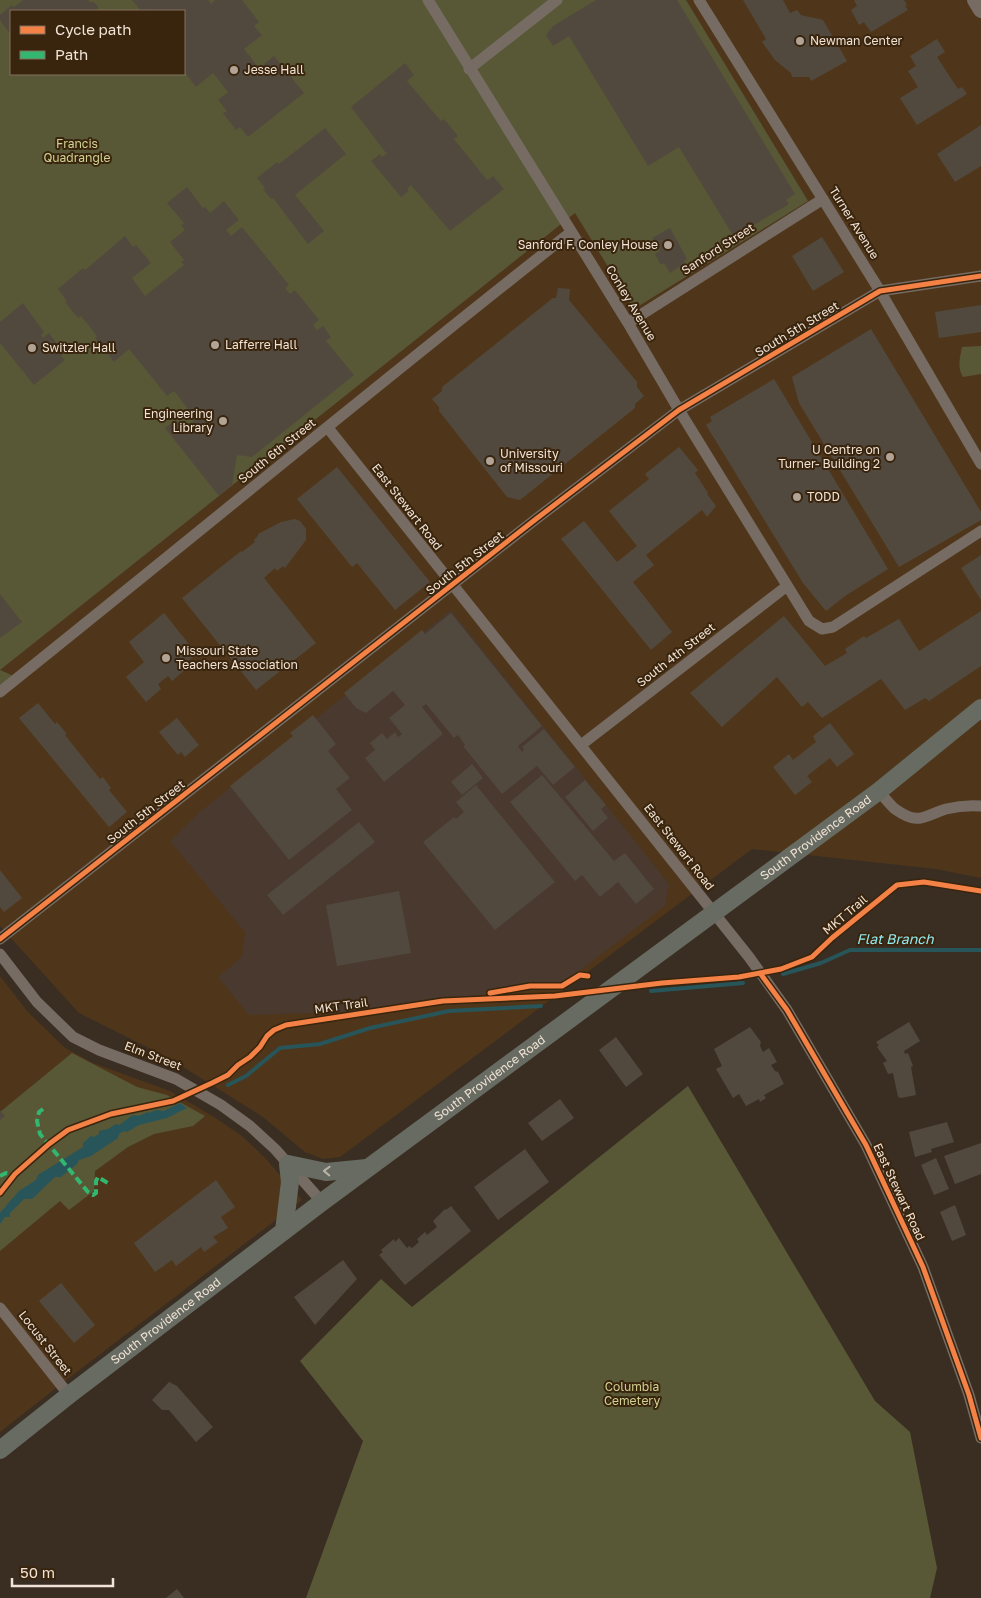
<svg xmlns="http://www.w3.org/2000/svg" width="981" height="1598" viewBox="0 0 981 1598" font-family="'Golos Text',sans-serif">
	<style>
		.built { fill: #4f361a; fill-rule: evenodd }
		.industrial { fill: #49392e }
		.green { fill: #585837; fill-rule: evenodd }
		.water { fill: #275559 }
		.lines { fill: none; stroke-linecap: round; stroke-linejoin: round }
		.stream { stroke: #275559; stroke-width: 4 }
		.building { fill: #52493e }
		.street { stroke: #766c63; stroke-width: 11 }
		.secondary { stroke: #766c63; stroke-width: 16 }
		.primary { stroke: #676b62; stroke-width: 18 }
		.quiet { stroke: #33b770; stroke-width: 4; stroke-dasharray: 8 4; stroke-linecap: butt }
		.cycleway-casing { stroke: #39240d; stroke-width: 8 }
		.cycleway { stroke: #f48246; stroke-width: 5 }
		.oneway { stroke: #bab3a7 }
		.poi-dot { fill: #b1a496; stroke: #39240d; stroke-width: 2 }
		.labels { text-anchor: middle; stroke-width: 4; stroke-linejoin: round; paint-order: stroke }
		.poi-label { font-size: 12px; fill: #f1e3d5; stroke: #39240d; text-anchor: start }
		.park-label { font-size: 12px; fill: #d0d392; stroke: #39240d }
		.street-label { font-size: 12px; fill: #f1e3d5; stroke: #39240d }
		.water-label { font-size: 14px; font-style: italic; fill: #90e9f0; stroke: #39240d }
	</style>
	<rect width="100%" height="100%" fill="#3a2e22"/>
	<path class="built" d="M 0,0 L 981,0 L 981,878 L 936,869 L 752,849 L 340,1157 L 323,1159 L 305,1152 L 263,1117 L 169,1058 L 79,1013 L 0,926 ZM 11,11 L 184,11 L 184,74 L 11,74 Z
		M 0,976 L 27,1011 L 65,1048 L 93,1063 L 170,1091 L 214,1117 L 242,1136 L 265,1158 L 302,1200 L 61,1384 L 0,1432 Z"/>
	<path class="industrial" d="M 451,610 L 669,884 L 665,906 L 562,984 L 353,1012 L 249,1015 L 218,977 L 242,957 L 245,932 L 170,841 L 201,811 Z"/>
	<path class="green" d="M 0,0 L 686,0 L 808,201 L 634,309 L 575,213 L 0,670 L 18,678 L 0,692 ZM 11,11 L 184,11 L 184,74 L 11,74 Z
		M 981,346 L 981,374 L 963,377 C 957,368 960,357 962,347 Z
		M 72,1053 L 137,1087 L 167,1095 L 205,1116 L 193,1126 L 154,1134 L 128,1147 L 95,1171 L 94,1191 L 69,1210 L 60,1201 L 0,1251 L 0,1112 Z
		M 688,1086 L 875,1401 L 910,1432 L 937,1568 L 930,1598 L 306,1598 L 363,1441 L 300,1361 L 381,1279 L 412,1307 Z"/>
	<path class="water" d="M 180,1103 L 187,1108 L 167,1118 L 139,1125 L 127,1132 L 124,1131 L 119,1134 L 118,1138 L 91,1156 L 79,1160 L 77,1164 L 61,1177 L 55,1177 L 32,1199 L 24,1199 L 10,1213 L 10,1217 L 5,1217 L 0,1224 L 0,1213 L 19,1191 L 36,1180 L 38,1175 L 83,1147 L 83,1143 L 91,1136 L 94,1137 L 99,1134 L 99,1131 L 108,1129 L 116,1124 L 119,1125 L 133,1115 L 139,1116 L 148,1112 L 149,1113 L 156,1110 L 164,1111 Z"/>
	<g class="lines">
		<path class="stream" d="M 783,974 L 821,963 L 850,950 L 981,950
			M 651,991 L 743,983
			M 228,1085 L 246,1076 L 280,1048 L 320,1044 L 370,1028 L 449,1011 L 541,1006"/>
	</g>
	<path class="building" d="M 23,0 L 88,0 L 90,2 L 94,2 L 98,7 L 98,11 L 11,11 L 11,35 L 0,20 L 0,15 L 12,5 L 14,7 Z
		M 132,0 L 208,0 L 211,4 L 215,0 L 242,0 L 259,22 L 254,26 L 262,35 L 244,49 L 259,68 L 274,56 L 304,93 L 248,137 L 240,127 L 236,130 L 223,113 L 227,111 L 218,100 L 228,92 L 213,73 L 196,87 L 184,71 L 184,11 L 147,11 L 146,9 L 141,11 Z
		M 596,0 L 677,0 L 795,194 L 786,200 L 789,204 L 734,237 L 679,147 L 648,166 L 569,36 L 553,46 L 546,35 L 553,26 Z
		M 743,0 L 783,0 L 790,13 L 797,10 L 801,15 L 823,20 L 847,61 L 811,81 L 809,77 L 792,77 L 791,73 L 775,60 L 762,42 L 766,39 Z
		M 854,0 L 904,0 L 907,5 L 905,6 L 908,10 L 871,32 L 864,22 L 859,25 L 851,10 L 857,6 Z
		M 937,39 L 945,52 L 937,57 L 958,89 L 962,87 L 967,94 L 917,125 L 900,98 L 918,87 L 908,71 L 916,66 L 910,56 Z
		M 405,63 L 414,75 L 407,81 L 441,121 L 444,119 L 458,136 L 454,139 L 487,180 L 493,176 L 504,189 L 450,231 L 411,185 L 407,189 L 409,191 L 401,197 L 371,161 L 380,154 L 382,157 L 389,152 L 386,153 L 351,107 Z
		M 981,125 L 981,166 L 955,182 L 937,154 Z
		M 325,128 L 346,154 L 295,195 L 324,231 L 308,244 L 273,198 L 271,199 L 263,189 L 265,188 L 257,178 L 277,162 L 279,164 Z
		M 187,187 L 203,208 L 205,207 L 210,213 L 224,201 L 239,220 L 226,230 L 231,236 L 242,227 L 289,285 L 285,288 L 290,294 L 295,290 L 319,320 L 313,325 L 317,330 L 323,326 L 331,337 L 326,341 L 354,375 L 252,457 L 237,455 L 232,485 L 219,496 L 165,428 L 176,420 L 183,429 L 196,419 L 174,391 L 167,396 L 129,349 L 114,362 L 95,338 L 97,336 L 81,316 L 78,318 L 65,302 L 67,301 L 58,289 L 83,268 L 85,270 L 91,265 L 125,236 L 133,247 L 136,245 L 151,263 L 132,278 L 145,296 L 184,265 L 181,262 L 184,260 L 170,242 L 185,230 L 181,225 L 184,223 L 167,203 Z
		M 670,228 L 687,259 L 684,261 L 685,263 L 670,273 L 664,263 L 661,265 L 655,254 L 660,251 L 652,238 Z
		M 822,237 L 844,272 L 813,291 L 792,256 Z
		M 558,288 L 570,289 L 569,300 L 637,382 L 637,387 L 644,396 L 635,404 L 635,408 L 520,500 L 507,497 L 439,411 L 439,407 L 432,399 L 442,391 L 442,387 L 553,298 L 556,298 Z
		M 23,303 L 44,332 L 41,335 L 43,338 L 49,333 L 64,353 L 61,356 L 65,360 L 34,385 L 0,343 L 0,322 Z
		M 981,305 L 981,332 L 939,338 L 935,312 Z
		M 871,329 L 981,512 L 981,520 L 899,567 L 799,403 L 792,377 Z
		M 774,379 L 888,569 L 845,596 L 826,611 L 803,583 L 706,425 L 712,421 L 710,417 Z
		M 679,447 L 698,470 L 695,473 L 708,493 L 707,494 L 716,506 L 707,517 L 702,510 L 646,555 L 654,565 L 633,582 L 672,632 L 651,650 L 561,539 L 584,521 L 617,562 L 637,546 L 609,511 L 649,479 L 645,474 Z
		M 337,467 L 430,582 L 395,610 L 357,563 L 352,567 L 297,499 Z
		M 295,519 L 300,521 L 306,529 L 306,540 L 285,568 L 283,566 L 277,571 L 275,568 L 264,578 L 316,643 L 256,690 L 182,598 L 241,551 L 242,552 L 255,542 L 254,540 L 258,536 L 258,534 L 281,522 Z
		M 981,555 L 981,600 L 961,568 Z
		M 0,594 L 22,622 L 0,638 Z
		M 981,611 L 981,666 L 929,701 L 925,698 L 905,710 L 881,679 L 822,718 L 808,702 L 802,707 L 777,677 L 722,727 L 690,693 L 784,616 L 825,666 L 847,653 L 845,649 L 864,636 L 866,638 L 899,619 L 919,651 Z
		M 164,613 L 197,654 L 184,664 L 187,668 L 172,681 L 168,676 L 158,684 L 161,689 L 146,702 L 126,677 L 144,662 L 129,642 Z
		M 451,613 L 542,726 L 518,746 L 522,752 L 524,750 L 522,747 L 544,729 L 575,767 L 553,785 L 537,766 L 502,794 L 463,746 L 465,745 L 458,735 L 454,738 L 426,704 L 422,707 L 443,734 L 384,782 L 365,758 L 375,750 L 370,743 L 382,733 L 387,739 L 395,732 L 398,737 L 402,734 L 389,718 L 405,705 L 393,691 L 366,713 L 356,708 L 344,693 L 422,630 L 425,634 Z
		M 38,703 L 55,724 L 57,722 L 67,734 L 65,735 L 100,779 L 103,777 L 111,788 L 109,790 L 127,812 L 109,827 L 19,718 Z
		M 313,715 L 336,744 L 328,751 L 350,778 L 336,789 L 352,810 L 289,860 L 230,786 L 293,736 L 290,733 Z
		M 177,718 L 199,745 L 185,757 L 181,752 L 178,755 L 159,732 Z
		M 830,723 L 854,754 L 837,767 L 830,758 L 807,776 L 812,782 L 795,795 L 773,767 L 789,754 L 793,760 L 816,742 L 813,736 Z
		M 472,764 L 483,778 L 462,795 L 451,782 Z
		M 542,775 L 614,861 L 625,853 L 654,889 L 636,904 L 618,882 L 600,897 L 582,875 L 575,881 L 510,802 Z
		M 585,780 L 606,805 L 601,809 L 608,818 L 593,831 L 565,797 Z
		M 476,785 L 555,882 L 495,930 L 423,842 L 454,817 L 456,819 L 464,812 L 456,802 Z
		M 359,822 L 375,842 L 283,915 L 267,895 Z
		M 0,870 L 22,898 L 4,912 L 0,907 Z
		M 399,891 L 411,953 L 337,966 L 326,905 Z
		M 909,1022 L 920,1041 L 904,1051 L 905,1054 L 908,1053 L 913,1066 L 911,1067 L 916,1095 L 901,1098 L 898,1097 L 893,1073 L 888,1074 L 883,1063 L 887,1061 L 877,1047 L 879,1045 L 876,1042 Z
		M 750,1027 L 761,1042 L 760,1046 L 763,1052 L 769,1048 L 777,1062 L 771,1065 L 775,1071 L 778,1072 L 784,1084 L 764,1095 L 766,1098 L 760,1102 L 759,1099 L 746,1106 L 739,1094 L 733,1098 L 716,1069 L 722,1066 L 714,1049 Z
		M 616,1037 L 643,1074 L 626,1087 L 599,1050 Z
		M 560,1099 L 574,1118 L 542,1141 L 528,1123 Z
		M 0,1110 L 5,1116 L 0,1120 Z
		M 947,1122 L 954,1142 L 931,1149 L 932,1152 L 915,1157 L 909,1132 Z
		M 981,1143 L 981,1174 L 955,1184 L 944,1156 Z
		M 525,1149 L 549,1182 L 498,1220 L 474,1187 Z
		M 936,1158 L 949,1189 L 934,1195 L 921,1165 Z
		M 216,1180 L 235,1207 L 221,1217 L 228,1228 L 213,1237 L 218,1242 L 204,1252 L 201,1247 L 176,1266 L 172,1260 L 155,1272 L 134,1243 Z
		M 955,1205 L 966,1235 L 952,1241 L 940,1212 Z
		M 451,1206 L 471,1231 L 405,1285 L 379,1255 L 383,1252 L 381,1250 L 394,1239 L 395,1242 L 399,1238 L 407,1248 L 409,1246 L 412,1248 L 419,1242 L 417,1239 L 425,1232 L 427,1235 L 437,1227 L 433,1221 L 445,1209 L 446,1210 Z
		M 343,1260 L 357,1279 L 315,1325 L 294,1297 Z
		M 61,1283 L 95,1325 L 74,1343 L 39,1301 Z
		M 169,1382 L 177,1386 L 213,1427 L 196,1442 L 169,1410 L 162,1410 L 152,1400 Z
		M 177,1589 L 184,1598 L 166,1598 Z"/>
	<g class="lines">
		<path class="street" d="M 428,0 L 628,323 L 679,410 L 809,621 L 822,629 L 833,627 L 981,531
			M 699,0 L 880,291 L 981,464
			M 469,69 L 557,0
			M 628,323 L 823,199
			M 328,428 L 749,957 L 787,1010 L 866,1145 L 923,1267 L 969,1395 L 981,1438
			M 0,692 C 191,539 379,383 571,232
			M 581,745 L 787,586
			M 879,791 C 884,797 889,804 895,809 C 919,826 923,816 946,809 C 958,806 969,805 981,806
			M 0,939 L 536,519 L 679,410 L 880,291 L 981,276
			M 0,954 L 37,1002 L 73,1037 L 99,1050 L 176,1079 L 221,1105 L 250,1126 L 275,1149 L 322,1202
			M 0,1308 L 69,1395"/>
		<path class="secondary" d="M 975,0 L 981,10"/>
		<g class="primary">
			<path d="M 284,1231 L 290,1182 L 288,1164 L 326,1172 L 367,1168"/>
			<path id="s1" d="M 0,1450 L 69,1395 L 322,1202 L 879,791 L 981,708"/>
		</g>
		<path class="quiet" d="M 43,1109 L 39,1112 L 37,1121 L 40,1134 L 88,1192 L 93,1195 L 96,1193 L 96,1181 L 98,1177 L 111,1185
			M 0,1176 L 6,1173 L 15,1174"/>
		<defs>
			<path id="cycleway" d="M 0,939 L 536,519 L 679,410 L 880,291 L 981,276
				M 760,973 L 787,1010 L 866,1145 L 923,1267 L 969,1395 L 981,1438
				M 490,993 L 530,986 L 562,986 L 580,975 L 588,976
				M 0,1193 L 15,1174 L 49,1144 L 68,1130 L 111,1114 L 173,1101 L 212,1083 L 228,1075 L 238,1065 L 250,1057 L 260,1047 L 267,1036 L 274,1030 L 286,1025 L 443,1001 L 555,996 L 662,983 L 739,977 L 781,969 L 812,957 L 832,938 L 897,885 L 924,882 L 981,891"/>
		</defs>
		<use href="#cycleway" class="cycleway-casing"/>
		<use href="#cycleway" class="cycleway"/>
	</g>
	<defs><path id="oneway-chevron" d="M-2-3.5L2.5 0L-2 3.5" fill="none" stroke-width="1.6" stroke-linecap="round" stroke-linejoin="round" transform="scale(1.25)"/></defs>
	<use class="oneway" href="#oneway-chevron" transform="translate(327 1171) rotate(-178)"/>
	<g class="poi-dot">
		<circle cx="800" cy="41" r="5"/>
		<circle cx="234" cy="70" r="5"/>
		<circle cx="668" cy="245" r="5"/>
		<circle cx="215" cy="345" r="5"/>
		<circle cx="32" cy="348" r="5"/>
		<circle cx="223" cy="421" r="5"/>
		<circle cx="890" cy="457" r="5"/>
		<circle cx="490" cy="461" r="5"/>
		<circle cx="797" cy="497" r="5"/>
		<circle cx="166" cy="658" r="5"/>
	</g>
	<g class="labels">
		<g class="poi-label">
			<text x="810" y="45">Newman Center</text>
			<text x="244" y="74">Jesse Hall</text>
			<text x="658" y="249" text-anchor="end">Sanford F. Conley House</text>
			<text x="225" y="349">Lafferre Hall</text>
			<text x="42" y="352">Switzler Hall</text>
			<text x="213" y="418" text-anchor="end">Engineering<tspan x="213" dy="14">Library</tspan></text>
			<text x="880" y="454" text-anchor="end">U Centre on<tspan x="880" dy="14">Turner- Building 2</tspan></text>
			<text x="500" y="458">University<tspan x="500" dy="14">of Missouri</tspan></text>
			<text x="807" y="501">TODD</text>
			<text x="176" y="655">Missouri State<tspan x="176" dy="14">Teachers Association</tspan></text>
		</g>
		<g class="park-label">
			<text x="77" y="148">Francis<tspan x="77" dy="14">Quadrangle</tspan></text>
			<text x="632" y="1391">Columbia<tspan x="632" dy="14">Cemetery</tspan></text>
		</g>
		<g class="street-label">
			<text transform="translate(854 223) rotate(58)" y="4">Turner Avenue</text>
			<text transform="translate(718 249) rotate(-33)" y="4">Sanford Street</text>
			<text transform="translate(631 303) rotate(59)" y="4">Conley Avenue</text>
			<text transform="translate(797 329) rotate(-31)" y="4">South 5th Street</text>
			<text transform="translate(277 451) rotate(-39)" y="4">South 6th Street</text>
			<text transform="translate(407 507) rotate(52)" y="4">East Stewart Road</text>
			<text transform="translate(465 563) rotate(-38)" y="4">South 5th Street</text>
			<text transform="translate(676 655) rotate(-38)" y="4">South 4th Street</text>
			<text transform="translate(146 812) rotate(-38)" y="4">South 5th Street</text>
			<text dy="4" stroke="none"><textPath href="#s1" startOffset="1020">South Providence Road</textPath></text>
			<text transform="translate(679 847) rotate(52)" y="4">East Stewart Road</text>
			<text transform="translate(845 915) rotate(-40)" y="4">MKT Trail</text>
			<text transform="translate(341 1006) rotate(-8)" y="4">MKT Trail</text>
			<text transform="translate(153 1056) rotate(21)" y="4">Elm Street</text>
			<text dy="4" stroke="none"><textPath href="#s1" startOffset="615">South Providence Road</textPath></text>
			<text transform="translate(899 1192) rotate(65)" y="4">East Stewart Road</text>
			<text dy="4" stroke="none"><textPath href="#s1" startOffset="210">South Providence Road</textPath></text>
			<text transform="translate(45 1343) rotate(52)" y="4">Locust Street</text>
		</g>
		<g class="water-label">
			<text x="895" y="944">Flat Branch</text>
		</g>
	</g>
	<rect x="10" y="10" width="175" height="65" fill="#39240d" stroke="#83705d"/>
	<rect x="20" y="26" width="25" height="8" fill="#f48246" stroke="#83705d"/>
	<text x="55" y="35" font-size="15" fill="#f1e3d5">Cycle path</text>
	<rect x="20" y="51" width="25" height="8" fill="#33b770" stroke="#83705d"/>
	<text x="55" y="60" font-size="15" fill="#f1e3d5">Path</text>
	<path d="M12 1578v8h101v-8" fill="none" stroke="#f1e3d5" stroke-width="2.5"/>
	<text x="20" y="1578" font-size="15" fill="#f1e3d5" stroke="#39240d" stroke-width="4" paint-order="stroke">50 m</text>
</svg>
